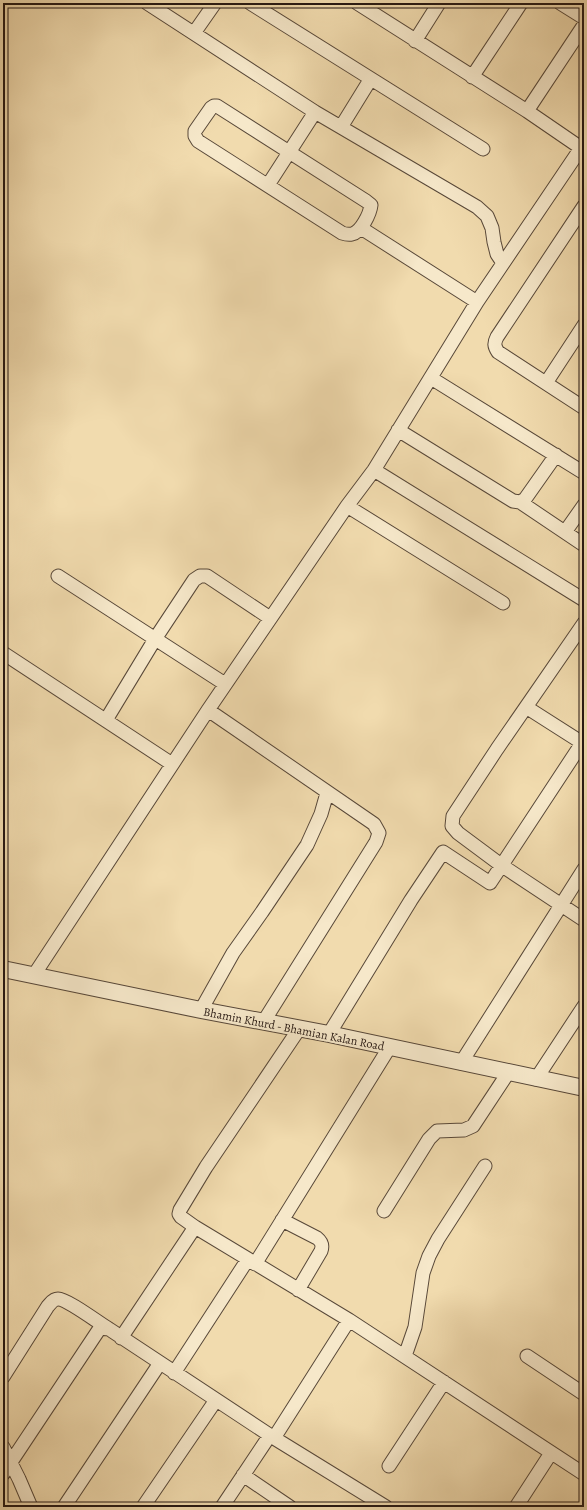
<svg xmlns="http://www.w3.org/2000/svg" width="587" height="1510" viewBox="0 0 587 1510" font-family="Alegreya,serif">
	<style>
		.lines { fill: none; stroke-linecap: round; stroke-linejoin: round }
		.minor-casing { stroke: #584839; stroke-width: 15 }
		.tertiary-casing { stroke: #584839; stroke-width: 18 }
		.minor { stroke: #f6e8ca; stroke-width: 13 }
		.tertiary { stroke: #f6e8ca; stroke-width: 16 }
		.labels { text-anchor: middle; stroke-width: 4; stroke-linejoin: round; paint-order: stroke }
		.street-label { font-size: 12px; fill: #251712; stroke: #f6e8ca }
	</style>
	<rect width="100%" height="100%" fill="#f1dbae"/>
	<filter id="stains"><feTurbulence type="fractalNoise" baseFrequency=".005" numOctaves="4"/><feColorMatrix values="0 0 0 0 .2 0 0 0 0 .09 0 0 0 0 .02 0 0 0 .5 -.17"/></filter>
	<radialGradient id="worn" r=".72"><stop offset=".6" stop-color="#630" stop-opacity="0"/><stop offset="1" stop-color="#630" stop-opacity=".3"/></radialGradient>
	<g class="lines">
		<defs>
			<path id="minor" d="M 147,3 L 315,112 L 477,207 L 487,216 L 492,228 L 494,242 L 497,254 L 503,263
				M 250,3 L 483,149
				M 560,3 L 584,18
				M 194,33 L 215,3
				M 415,41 L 439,3
				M 472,77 L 521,3
				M 214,106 L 217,106 L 366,201 L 371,205 C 370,214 361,232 352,234 C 348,235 345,234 342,233 L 198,141 L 195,136 L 195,131 L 211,108 Z
				M 527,111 L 584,25
				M 341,127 L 370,80
				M 268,185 L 315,112
				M 584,206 L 497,337 C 494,343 494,346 498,352 L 584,408
				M 361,228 L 477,302
				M 431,378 L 584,473
				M 546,383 L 584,325
				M 398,430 L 513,501 L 520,502 L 525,499 L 556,455
				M 374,470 L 584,600
				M 520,502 L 584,545
				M 347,506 L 503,603
				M 565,532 L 584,505
				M 58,576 L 225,684
				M 584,623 L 497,749 L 453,816 L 452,826 L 458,833 L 501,865 L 584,920
				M 3,653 L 172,764
				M 526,707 L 584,744
				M 208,710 L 374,824 L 379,833 L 376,842 L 264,1021
				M 106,720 L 155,639 L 194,580 L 200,576 L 207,576 L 270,618
				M 34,975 L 208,710 L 347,506 L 374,470 L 477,302 L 581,148 L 527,111 L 357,3
				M 201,1010 L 233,953 L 262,912 L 307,845 L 321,814 L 327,793
				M 299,1029 L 206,1167 L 180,1210 L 179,1214 L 181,1217 L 195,1227 L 349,1320 L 584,1474
				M 329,1034 L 411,900 L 443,852 L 490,883 L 584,740
				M 461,1063 L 584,869
				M 536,1079 L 584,1006
				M 384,1211 L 429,1139 L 437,1131 L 464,1130 L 473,1126 L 508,1073
				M 282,1220 L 317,1238 C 322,1242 323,1245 321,1251 L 298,1290
				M 255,1264 L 389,1048
				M 121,1338 L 195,1227
				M 405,1356 L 415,1327 L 423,1273 L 429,1256 L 438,1239 L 485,1166
				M 527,1356 L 584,1394
				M 174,1373 L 248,1259
				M 3,1377 L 48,1306 C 51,1303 53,1299 58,1299 C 67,1299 99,1323 109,1329
				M 274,1438 L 349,1320
				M 3,1447 L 19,1479 L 31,1507
				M 389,1466 L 444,1382
				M 3,1474 L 100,1328 L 109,1329 L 274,1438 L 386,1507
				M 243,1475 L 290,1507
				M 64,1507 L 160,1363
				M 143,1507 L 216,1400
				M 222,1507 L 270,1435
				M 516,1507 L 551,1453"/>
			<path id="tertiary" d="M 3,969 L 201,1010 L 329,1034 L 584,1088"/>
		</defs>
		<use href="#minor" class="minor-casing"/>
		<use href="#tertiary" class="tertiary-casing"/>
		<use href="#minor" class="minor"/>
		<use href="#tertiary" class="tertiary"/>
	</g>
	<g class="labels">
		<g class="street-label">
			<text transform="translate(294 1029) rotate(11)" y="4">Bhamin Khurd - Bhamian Kalan Road</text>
		</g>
	</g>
	<rect width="587" height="1510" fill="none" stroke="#f1dbae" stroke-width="16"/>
	<rect x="4" y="4" width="579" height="1502" fill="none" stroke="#251712" stroke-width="2"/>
	<rect x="8" y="8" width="571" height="1494" fill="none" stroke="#251712"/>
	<rect width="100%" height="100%" filter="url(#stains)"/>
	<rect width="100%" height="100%" fill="url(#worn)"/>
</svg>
